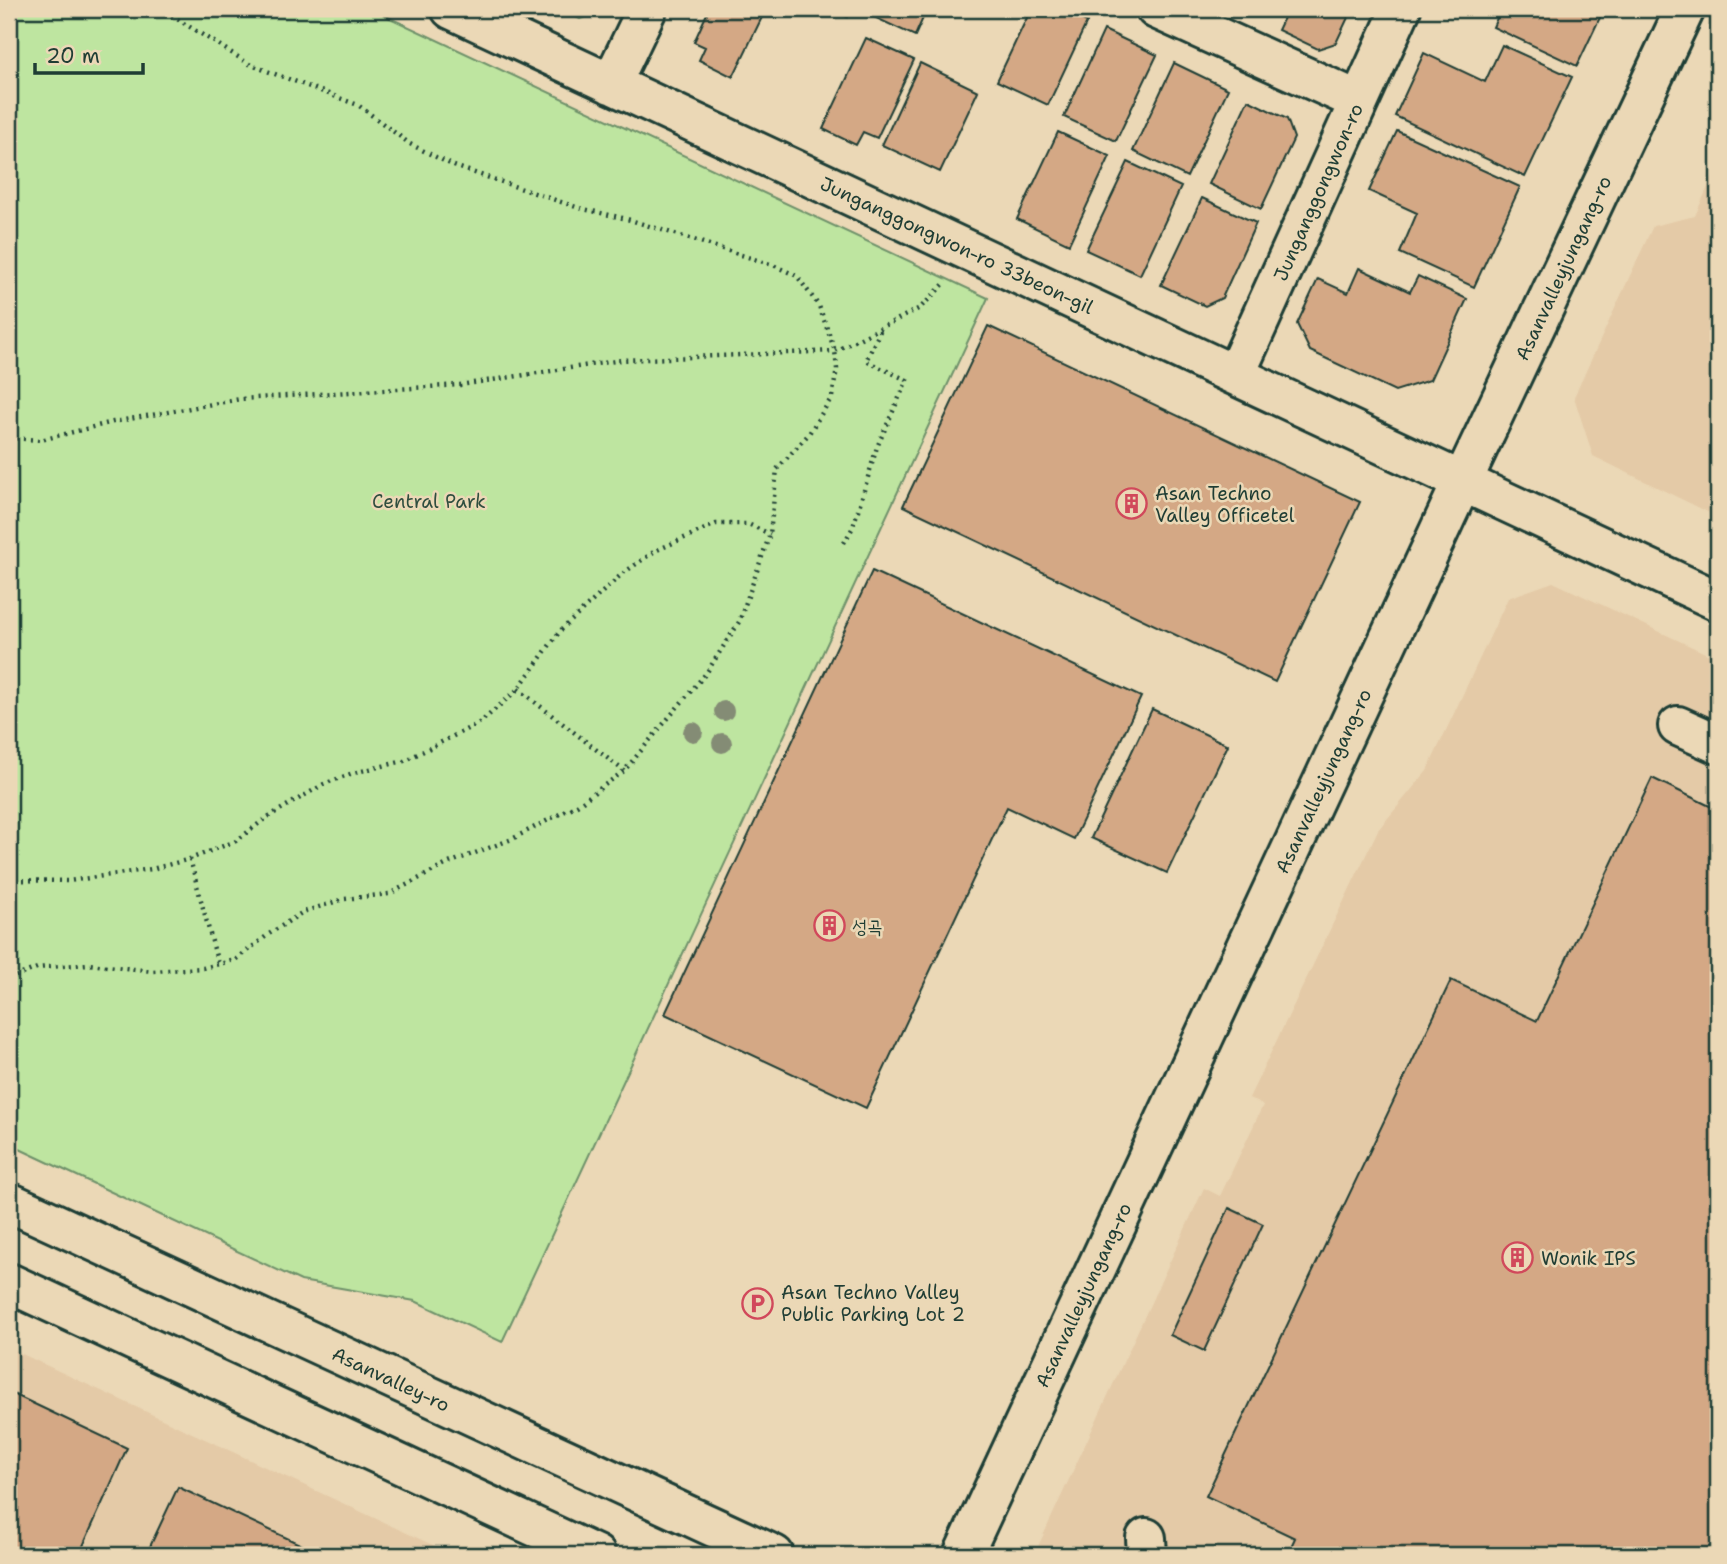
<svg xmlns="http://www.w3.org/2000/svg" width="1727" height="1564" viewBox="0 0 1727 1564" font-family="'Shantell Sans','Poor Story',sans-serif">
	<style>
		.built { fill: #e4caa7 }
		.green { fill: #bee5a0; stroke: #6e916a; stroke-width: 2 }
		.building { fill: #d4a885; stroke: #1f3d34; stroke-width: 2 }
		.lines { fill: none; stroke-linecap: round; stroke-linejoin: round }
		.minor-casing { stroke: #1f3d34; stroke-width: 44 }
		.path { stroke: #1f3d34; stroke-width: 4.5; stroke-dasharray: 2 5; stroke-linecap: butt }
		.minor { stroke: #ebd8b6; stroke-width: 38 }
		.tree { fill: #848c75 }
		.labels { text-anchor: middle; stroke-width: 5; stroke-linejoin: round; paint-order: stroke }
		.street-label { font-size: 19px; fill: #1f3d34; stroke: #ebd8b6 }
		.poi-label { font-size: 19px; fill: #1f3d34; stroke: #ebd8b6; text-anchor: start }
		.park-label { font-size: 19px; fill: #2f4e3f; stroke: #ebd8b6 }
	</style>
	<rect width="100%" height="100%" fill="#ebd8b6"/>
	<filter id="ink" filterUnits="userSpaceOnUse"><feTurbulence type="fractalNoise" baseFrequency=".0143" numOctaves="2"/><feDisplacementMap in="SourceGraphic" scale="14" xChannelSelector="R" yChannelSelector="G"/><feConvolveMatrix kernelMatrix="1 2 1 2 8 2 1 2 1" color-interpolation-filters="sRGB"/></filter>
	<g filter="url(#ink)">
		<path class="built" d="M 1718,164 L 1718,517 L 1593,456 L 1574,397 L 1653,226 L 1695,216 Z
			M 1553,582 L 1718,659 L 1718,1555 L 1036,1555 L 1035,1553 L 1204,1188 L 1220,1196 L 1253,1127 L 1263,1105 L 1249,1098 L 1378,830 L 1427,771 L 1508,598 Z
			M 9,1348 L 454,1555 L 9,1555 Z"/>
		<path class="green" d="M 9,9 L 371,9 L 988,298 L 502,1342 L 415,1301 L 301,1281 L 9,1144 Z
			M 558,9 L 611,9 L 580,19 Z"/>
		<path class="building" d="M 709,9 L 766,9 L 733,77 L 699,60 L 705,47 L 694,42 Z
			M 829,9 L 851,9 L 847,17 Z
			M 862,9 L 927,9 L 915,36 L 861,11 Z
			M 1031,9 L 1059,9 L 1087,22 L 1048,105 L 997,81 Z
			M 1288,9 L 1352,9 L 1336,43 L 1318,49 L 1278,30 Z
			M 1501,9 L 1604,9 L 1577,66 L 1493,27 Z
			M 1104,30 L 1157,55 L 1116,141 L 1064,117 Z
			M 866,38 L 914,60 L 877,138 L 863,132 L 856,145 L 823,129 Z
			M 1502,45 L 1572,77 L 1525,177 L 1395,116 L 1424,53 L 1485,82 Z
			M 920,63 L 978,91 L 940,172 L 882,145 Z
			M 1174,63 L 1228,89 L 1187,177 L 1133,151 Z
			M 1248,100 L 1287,119 L 1294,138 L 1261,209 L 1209,184 Z
			M 1397,131 L 1520,187 L 1474,287 L 1400,253 L 1417,213 L 1369,191 Z
			M 1058,132 L 1110,156 L 1069,244 L 1017,219 Z
			M 1128,162 L 1181,187 L 1140,275 L 1086,250 Z
			M 1202,198 L 1256,223 L 1222,298 L 1205,306 L 1161,285 Z
			M 1359,268 L 1410,292 L 1418,276 L 1467,299 L 1430,380 L 1395,391 L 1310,351 L 1297,324 L 1318,279 L 1348,293 Z
			M 988,326 L 1360,502 L 1275,682 L 903,506 Z
			M 872,571 L 1141,697 L 1074,839 L 1007,807 L 866,1108 L 665,1014 Z
			M 1152,709 L 1228,745 L 1167,873 L 1091,838 Z
			M 1652,778 L 1718,810 L 1718,1555 L 1287,1555 L 1295,1538 L 1206,1496 L 1451,980 L 1537,1021 Z
			M 1229,1208 L 1263,1224 L 1204,1351 L 1170,1335 Z
			M 9,1392 L 127,1448 L 79,1555 L 9,1555 Z
			M 178,1487 L 323,1555 L 146,1555 Z"/>
		<g class="lines">
			<defs>
				<path id="minor" d="M 451,9 L 1718,601
					M 1156,9 L 1359,101
					M 611,84 L 647,9
					M 1235,375 L 1401,9
					M 1678,726 L 1718,744
					M 9,1202 L 774,1555
					M 9,1283 L 596,1555
					M 1146,1538 L 1147,1555
					M 963,1555 L 1462,482 L 1685,9"/>
			</defs>
			<use href="#minor" class="minor-casing"/>
			<path class="path" d="M 9,438 L 41,440 L 113,422 L 240,399 L 460,385 L 622,360 L 835,351 L 920,308 L 946,282
				M 844,543 L 853,527 L 877,447 L 907,380 L 866,361 L 881,329
				M 518,689 L 624,771
				M 190,859 L 218,964
				M 9,880 L 69,881 L 152,869 L 190,859 L 236,841 L 266,818 L 324,784 L 353,773 L 404,761 L 481,722 L 518,689 L 560,631 L 622,574 L 655,551 L 716,524 L 748,524 L 770,534
				M 9,979 L 37,968 L 88,964 L 152,971 L 203,968 L 235,960 L 269,934 L 303,912 L 344,899 L 389,894 L 449,863 L 512,839 L 577,805 L 624,771 L 707,672 L 739,622 L 770,534 L 777,469 L 808,435 L 832,397 L 837,369 L 835,351 L 819,306 L 797,276 L 773,265 L 627,219 L 579,208 L 454,166 L 410,144 L 358,105 L 251,65 L 161,9"/>
			<use href="#minor" class="minor"/>
		</g>
		<g class="tree">
			<circle cx="724" cy="711" r="10"/>
			<circle cx="693" cy="732" r="10"/>
			<circle cx="722" cy="743" r="10"/>
		</g>
	</g>
	<defs>
		<symbol id="building-ring" viewBox="-11 -11 22 22"><circle r="9.5" fill="#ebd8b6" stroke="#d1495b" stroke-width="1.5"/><path d="M-4-6H4V6H1V3H-1V6H-4ZM-2.5-4.3h1.7v1.8h-1.7ZM.8-4.3h1.7v1.8H.8ZM-2.5-1h1.7V.8h-1.7ZM.8-1h1.7V.8H.8Z" fill="#d1495b"/></symbol>
		<symbol id="parking-ring" viewBox="-11 -11 22 22"><circle r="9.5" fill="#ebd8b6" stroke="#d1495b" stroke-width="1.5"/><path d="M-3.5-5.5H1a3.5 3.5 0 0 1 0 7H-1V5.5H-3.5ZM-1-3.4V-.6H.8a1.4 1.4 0 0 0 0-2.8Z" fill="#d1495b"/></symbol>
	</defs>
	<g fill-rule="evenodd">
		<use href="#building-ring" x="1114" y="486" width="35" height="35"/>
		<use href="#building-ring" x="812" y="908" width="35" height="35"/>
		<use href="#building-ring" x="1500" y="1240" width="35" height="35"/>
		<use href="#parking-ring" x="740" y="1286" width="35" height="35"/>
	</g>
	<g class="labels">
		<g class="street-label">
			<text transform="translate(1318 192) rotate(-66)" y="7">Junganggongwon-ro</text>
			<text transform="translate(957 245) rotate(25)" y="7">Junganggongwon-ro 33beon-gil</text>
			<text transform="translate(1563 268) rotate(-65)" y="7">Asanvalleyjungang-ro</text>
			<text transform="translate(1323 781) rotate(-65)" y="7">Asanvalleyjungang-ro</text>
			<text transform="translate(1083 1295) rotate(-65)" y="7">Asanvalleyjungang-ro</text>
			<text transform="translate(391 1379) rotate(25)" y="7">Asanvalley-ro</text>
		</g>
		<g class="poi-label">
			<text x="1155" y="500">Asan Techno<tspan x="1155" dy="22">Valley Officetel</tspan></text>
			<text x="852" y="933">성곡</text>
			<text x="1541" y="1265">Wonik IPS</text>
			<text x="781" y="1299">Asan Techno Valley<tspan x="781" dy="22">Public Parking Lot 2</tspan></text>
		</g>
		<g class="park-label">
			<text x="429" y="508">Central Park</text>
		</g>
	</g>
	<rect width="1727" height="1564" fill="none" stroke="#ebd8b6" stroke-width="35"/>
	<rect x="18" y="18" width="1692" height="1529" fill="none" stroke="#1f3d34" stroke-width="2.5" filter="url(#ink)"/>
	<path d="M35 63v10h108v-10" fill="none" stroke="#1f3d34" stroke-width="3.5"/>
	<text x="46" y="63" font-size="21" fill="#1f3d34" stroke="#ebd8b6" stroke-width="5" paint-order="stroke">20 m</text>
</svg>
